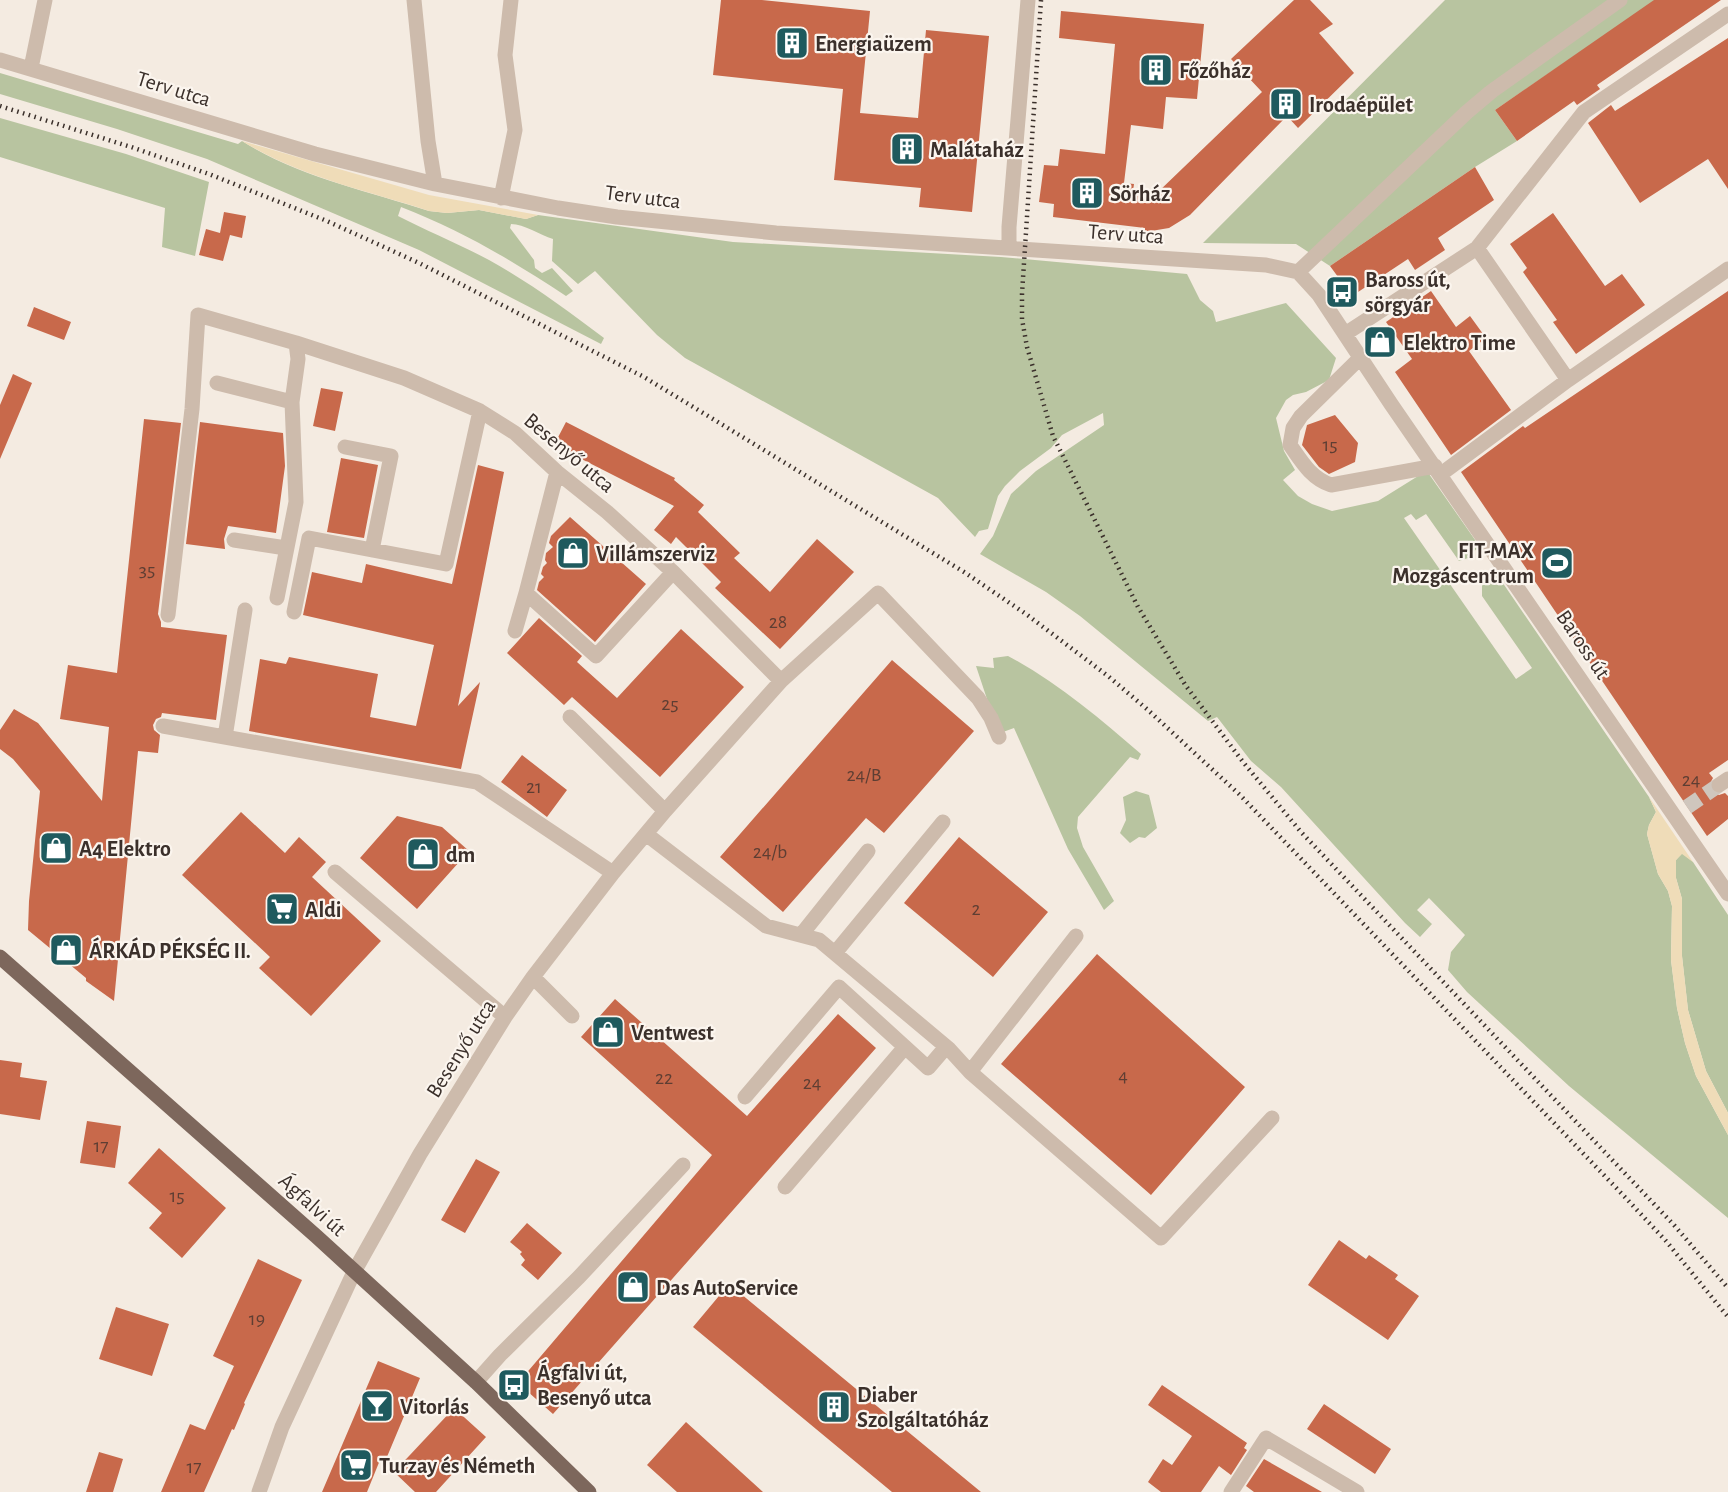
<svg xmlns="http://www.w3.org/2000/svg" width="1728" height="1492" viewBox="0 0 1728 1492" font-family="'Alegreya Sans',sans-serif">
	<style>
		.green { fill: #b8c4a0 }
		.sand { fill: #efdcb8 }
		.building { fill: #c8694b }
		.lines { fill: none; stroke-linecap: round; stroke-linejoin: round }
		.minor-tunnel { stroke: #cfc6bd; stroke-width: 15; stroke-dasharray: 15 8; stroke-linecap: butt }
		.minor { stroke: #cdbbac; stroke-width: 15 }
		.major { stroke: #7d675c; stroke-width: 15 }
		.rail { stroke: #3b302b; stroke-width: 4.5; stroke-dasharray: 1.5 4.5; stroke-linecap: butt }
		.labels { text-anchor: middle; stroke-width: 4.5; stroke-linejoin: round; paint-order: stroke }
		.number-label { font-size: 20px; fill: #5e3e33 }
		.poi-label { font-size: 22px; font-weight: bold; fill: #3b302b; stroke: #fbf5ee; text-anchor: start }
		.street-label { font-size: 22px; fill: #3b302b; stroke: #fbf5ee }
	</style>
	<rect width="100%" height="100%" fill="#f4ebe1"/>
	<path class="green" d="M 1445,0 L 1656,0 L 1495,110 L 1517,141 L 1475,167 L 1330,266 L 1296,244 L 1203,243 Z
		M 0,73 L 238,144 L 242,141 C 299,177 365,190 429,211 L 447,213 L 479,210 L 526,219 L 538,215 L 733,242 L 1001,257 L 1187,274 L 1200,300 L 1213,311 L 1216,322 L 1286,303 L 1336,358 L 1329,380 L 1306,392 L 1293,395 L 1286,400 L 1276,418 L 1284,451 L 1295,470 L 1283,480 L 1298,496 L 1312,504 L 1332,511 L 1378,501 L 1423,473 L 1429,474 L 1480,547 L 1467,556 L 1468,558 L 1459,561 L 1426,514 L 1416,520 L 1411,514 L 1404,518 L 1516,679 L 1532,668 L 1482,596 L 1482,584 L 1496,573 L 1649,797 L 1656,812 L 1649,825 L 1647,834 L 1658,874 L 1668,891 L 1672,906 L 1671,960 L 1677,1008 L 1685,1043 L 1696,1076 L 1728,1135 L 1728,1218 L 1569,1086 L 1467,992 L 1448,970 L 1451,952 L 1465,935 L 1429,898 L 1417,910 L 1432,924 L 1420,937 L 1405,923 L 1281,787 L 1251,761 L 1217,717 L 1208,721 L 1080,616 L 1046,592 L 980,554 L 993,536 L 1011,494 L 1036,471 L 1104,425 L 1103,413 L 1062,435 L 1051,448 L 1020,471 L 1005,486 L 998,496 L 988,529 L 979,531 L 975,537 L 938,498 L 685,358 L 657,335 L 595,271 L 578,284 L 552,261 L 553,239 C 540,235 524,224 511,224 L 510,228 L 534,260 L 535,268 L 542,273 L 552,268 L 573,291 L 566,296 C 511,260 463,231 401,207 L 398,216 C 427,231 459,244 489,260 C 529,282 567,310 604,338 L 601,344 L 419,250 L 207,159 L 117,129 L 0,94 Z
		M 0,118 L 126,154 L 209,182 L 195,256 L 162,247 L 165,208 L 0,157 Z
		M 1008,656 C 1057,682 1099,718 1141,754 L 1138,760 L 1130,757 L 1078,817 L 1077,828 L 1083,847 L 1114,901 L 1104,910 L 1068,849 L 1014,728 L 1003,732 L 990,708 L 976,666 L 994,668 L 993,658 Z
		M 1136,791 L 1149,795 L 1157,828 L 1145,838 L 1139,837 L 1130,843 L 1120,833 L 1126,820 L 1123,797 Z
		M 1682,853 L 1693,862 L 1728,915 L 1728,1113 L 1706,1071 L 1688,1010 L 1682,956 L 1682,899 L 1676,878 L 1676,860 Z"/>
	<path class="sand" d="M 242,141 L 429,195 L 538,215 L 526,219 L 479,210 L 447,213 L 429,211 C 365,190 300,177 242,141 Z
		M 1649,797 L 1693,862 L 1682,854 L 1676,860 L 1676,878 L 1682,899 L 1682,956 L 1688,1010 L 1706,1071 L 1728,1113 L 1728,1135 L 1696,1076 L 1685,1043 L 1677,1008 L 1671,960 L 1672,906 L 1668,891 L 1658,874 L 1647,834 L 1649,825 L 1656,812 Z"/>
	<path class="building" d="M 721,0 L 762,0 L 870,11 L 860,113 L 918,118 L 926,30 L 989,36 L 972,212 L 919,207 L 921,188 L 834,180 L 843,89 L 713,75 Z
		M 1294,0 L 1310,0 L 1333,24 L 1319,33 L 1354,73 L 1298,128 L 1287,116 L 1190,215 L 1169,228 L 1145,232 L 1145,228 L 1053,217 L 1054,204 L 1039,202 L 1044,165 L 1058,166 L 1060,149 L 1105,154 L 1115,44 L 1059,38 L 1061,11 L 1204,24 L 1197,99 L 1166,97 L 1163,129 L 1131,125 L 1124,183 L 1134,184 L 1132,198 L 1158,188 L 1157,193 L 1262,92 L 1231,59 Z
		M 1654,0 L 1721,0 L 1597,85 L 1600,89 L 1577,105 L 1574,101 L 1517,141 L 1495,110 Z
		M 1728,38 L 1728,189 L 1708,159 L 1640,203 L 1588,123 L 1611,105 L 1615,111 Z
		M 1475,167 L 1494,200 L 1438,238 L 1445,250 L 1415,270 L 1408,259 L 1352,296 L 1330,266 Z
		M 224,212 L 246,216 L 242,238 L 230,235 L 223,261 L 199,255 L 206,229 L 220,233 Z
		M 1553,213 L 1605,286 L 1622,274 L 1645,305 L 1576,354 L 1553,322 L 1557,320 L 1523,272 L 1527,268 L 1510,244 Z
		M 1431,291 L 1456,327 L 1470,316 L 1486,338 L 1469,351 L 1511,410 L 1451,455 L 1395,372 L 1412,359 L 1386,322 Z
		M 1728,291 L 1728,760 L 1709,773 L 1713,778 L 1709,785 L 1711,791 L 1719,795 L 1725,793 L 1728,796 L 1728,819 L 1707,836 L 1461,472 L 1523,426 L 1525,428 Z
		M 34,307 L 71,322 L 64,340 L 27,326 Z
		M 13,374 L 32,383 L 0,459 L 0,405 Z
		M 321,388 L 343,392 L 335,431 L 313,426 Z
		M 1335,415 L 1358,443 L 1355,462 L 1329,474 L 1319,467 L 1302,445 L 1307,425 Z
		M 144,419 L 181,423 L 158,614 L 161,622 L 161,627 L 227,635 L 216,720 L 162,713 L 161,717 L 156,719 L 153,725 L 154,730 L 160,735 L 158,753 L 138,751 L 114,1001 L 86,981 L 86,978 L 28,930 L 29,901 L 40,791 L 13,759 L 0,749 L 0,730 L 14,709 L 38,723 L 102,801 L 109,727 L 60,719 L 68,665 L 117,673 Z
		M 200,422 L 283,433 L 285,466 L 276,533 L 228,526 L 224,539 L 225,549 L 186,544 Z
		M 566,422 L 675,478 L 674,480 L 704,505 L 698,512 L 740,553 L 734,558 L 770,592 L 817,539 L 854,572 L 780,649 L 715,588 L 721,582 L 676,537 L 671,544 L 654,530 L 674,506 L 554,445 Z
		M 341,458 L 378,465 L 364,538 L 327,532 Z
		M 478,465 L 504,472 L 458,706 L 480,682 L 461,769 L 249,731 L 260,659 L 286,664 L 289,657 L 378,674 L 370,717 L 416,726 L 434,645 L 303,615 L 312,572 L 362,583 L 366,564 L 452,584 Z
		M 570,517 L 646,584 L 595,642 L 537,590 L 539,582 L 544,577 L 541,574 L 543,567 L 547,563 L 545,560 L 546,553 L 553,547 L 549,543 L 551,536 Z
		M 539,618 L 582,656 L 577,662 L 617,698 L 681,629 L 744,687 L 660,777 L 572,697 L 564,705 L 507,653 Z
		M 892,660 L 974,731 L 884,833 L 866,818 L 783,912 L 720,857 Z
		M 522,755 L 567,790 L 547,817 L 501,782 Z
		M 241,812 L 285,853 L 299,837 L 326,862 L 312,877 L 381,941 L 311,1016 L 259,968 L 270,957 L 182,875 Z
		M 397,816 L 442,827 L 469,851 L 417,909 L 360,858 Z
		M 959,837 L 1048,912 L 993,977 L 904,903 Z
		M 1097,954 L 1245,1087 L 1151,1195 L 1001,1064 Z
		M 615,999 L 747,1116 L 838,1014 L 876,1048 L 553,1414 L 518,1383 L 712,1155 L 581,1037 Z
		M 0,1060 L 22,1063 L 20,1077 L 47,1081 L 40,1120 L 0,1114 Z
		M 87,1121 L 121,1126 L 115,1168 L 80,1163 Z
		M 159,1148 L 226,1208 L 182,1258 L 149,1228 L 162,1213 L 128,1183 Z
		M 476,1159 L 500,1172 L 465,1233 L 441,1220 Z
		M 527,1223 L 562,1253 L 538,1280 L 521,1265 L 525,1260 L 520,1254 L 522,1252 L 510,1242 Z
		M 1339,1240 L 1366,1259 L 1369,1255 L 1398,1275 L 1395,1279 L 1419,1296 L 1388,1340 L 1308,1285 Z
		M 258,1259 L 302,1280 L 244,1403 L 245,1404 L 234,1430 L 232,1429 L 204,1492 L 161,1492 L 190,1424 L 205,1430 L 234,1366 L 213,1356 Z
		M 729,1284 L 981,1492 L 892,1492 L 693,1327 Z
		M 116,1307 L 169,1324 L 152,1376 L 99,1359 Z
		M 378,1361 L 420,1378 L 384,1464 L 380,1460 L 367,1492 L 322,1492 Z
		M 1162,1385 L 1247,1443 L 1244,1448 L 1247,1450 L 1231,1475 L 1219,1466 L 1201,1492 L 1161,1492 L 1148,1482 L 1163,1459 L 1172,1465 L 1192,1436 L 1148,1405 Z
		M 1324,1404 L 1391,1449 L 1375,1474 L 1307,1429 Z
		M 454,1408 L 486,1437 L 436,1492 L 415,1492 L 394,1472 Z
		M 686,1422 L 763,1492 L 677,1492 L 647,1465 Z
		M 99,1452 L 123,1459 L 113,1492 L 86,1492 Z
		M 1264,1459 L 1322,1492 L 1254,1492 L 1246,1486 Z"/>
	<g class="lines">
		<path class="minor-tunnel" d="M 1687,807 L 1719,785"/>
		<path class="minor" d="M 414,0 L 428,141 L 435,184
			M 0,60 L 315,154 L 435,184 L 558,208 L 617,217 L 776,233 L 1266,265 L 1298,272
			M 31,68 L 45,0
			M 501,198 L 515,130 L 505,55 L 511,0
			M 1009,247 L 1009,227 L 1028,0
			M 1477,248 L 1568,380
			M 1298,272 L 1319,295 L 1391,404 L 1728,894
			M 1298,272 L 1467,112 L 1492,91 L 1620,0
			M 1345,334 L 1477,248 L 1584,112 L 1728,14
			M 1361,357 L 1301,416 L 1293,428 L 1290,445 C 1302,462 1311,478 1331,485 L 1435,466
			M 217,383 L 292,402
			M 345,447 L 391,456 L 372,550
			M 557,472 L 526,593 L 596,656 L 673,572
			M 1441,474 L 1568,380 L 1728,269
			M 234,540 L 286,548
			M 277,598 L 296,502 L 292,402 L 298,359 L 296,343
			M 294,612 L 309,538 L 446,564 L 480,411
			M 168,615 L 192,409 L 198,315 L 296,343 L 404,378 L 480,411 L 515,433 L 557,472 L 607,512 L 673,572 L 781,681
			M 515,631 L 526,593
			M 570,717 L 665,811
			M 163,726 L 477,782 L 613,873
			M 225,737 L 245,610
			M 1719,785 L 1728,779
			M 646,834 L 766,926 L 819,940 L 949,1049 L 970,1072 L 1161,1238 L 1272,1118
			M 335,872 L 505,1017
			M 801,935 L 868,851
			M 835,953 L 943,822
			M 533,977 L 572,1016
			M 970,1072 L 1076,936
			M 745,1097 L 839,987 L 905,1047
			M 785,1187 L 905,1047 L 928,1068 L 946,1047
			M 476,1382 L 500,1355 L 579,1277 L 683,1165
			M 259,1492 L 282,1427 L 354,1272 L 420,1154 L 505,1017 L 533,977 L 613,873 L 665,811 L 781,681 L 878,593 L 978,698 L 991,718 L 999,737
			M 1231,1492 L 1266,1438 L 1357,1492"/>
		<path class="major" d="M 0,957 L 316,1236 L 476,1382 L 589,1492"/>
		<path class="rail" d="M 1041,0 L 1022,294 L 1022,319 L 1027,347 L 1053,436 L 1138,607 L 1186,686 L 1243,762 L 1301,832 L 1674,1225 L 1728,1288
			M 0,106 L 131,147 L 209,174 L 327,221 L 419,263 L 644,377 L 964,572 L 1026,614 L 1108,676 L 1148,710 L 1240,795 L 1623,1195 L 1666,1241 L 1728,1317"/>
	</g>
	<defs>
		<symbol id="building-square" viewBox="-11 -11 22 22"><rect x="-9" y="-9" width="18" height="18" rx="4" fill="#1f5a5e" stroke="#fbf5ee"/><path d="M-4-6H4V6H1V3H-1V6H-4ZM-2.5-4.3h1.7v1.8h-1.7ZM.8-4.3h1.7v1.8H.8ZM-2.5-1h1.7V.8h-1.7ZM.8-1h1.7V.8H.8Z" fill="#fff"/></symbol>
		<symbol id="bus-square" viewBox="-11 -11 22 22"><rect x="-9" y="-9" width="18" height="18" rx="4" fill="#1f5a5e" stroke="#fbf5ee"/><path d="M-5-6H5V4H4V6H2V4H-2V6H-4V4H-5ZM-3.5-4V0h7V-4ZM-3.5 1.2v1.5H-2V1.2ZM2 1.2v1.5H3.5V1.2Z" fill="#fff"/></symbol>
		<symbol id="shop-square" viewBox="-11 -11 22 22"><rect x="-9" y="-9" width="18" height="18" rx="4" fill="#1f5a5e" stroke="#fbf5ee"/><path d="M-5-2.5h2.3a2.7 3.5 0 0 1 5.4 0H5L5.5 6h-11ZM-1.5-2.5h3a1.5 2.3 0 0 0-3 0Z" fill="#fff"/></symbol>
		<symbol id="stadium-square" viewBox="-11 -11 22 22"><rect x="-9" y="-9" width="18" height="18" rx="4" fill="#1f5a5e" stroke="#fbf5ee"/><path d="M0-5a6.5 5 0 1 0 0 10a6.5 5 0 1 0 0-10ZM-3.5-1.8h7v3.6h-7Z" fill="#fff"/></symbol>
		<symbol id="supermarket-square" viewBox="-11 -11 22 22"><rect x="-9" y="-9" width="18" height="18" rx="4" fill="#1f5a5e" stroke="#fbf5ee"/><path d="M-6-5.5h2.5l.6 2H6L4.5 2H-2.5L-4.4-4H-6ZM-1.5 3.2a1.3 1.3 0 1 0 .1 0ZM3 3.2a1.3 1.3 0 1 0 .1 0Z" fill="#fff"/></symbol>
		<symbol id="bar-square" viewBox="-11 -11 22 22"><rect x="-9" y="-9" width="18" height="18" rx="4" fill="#1f5a5e" stroke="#fbf5ee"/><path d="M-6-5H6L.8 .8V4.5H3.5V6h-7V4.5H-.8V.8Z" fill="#fff"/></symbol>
	</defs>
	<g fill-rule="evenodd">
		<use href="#building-square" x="773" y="24" width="38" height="38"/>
		<use href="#building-square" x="1137" y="51" width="38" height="38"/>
		<use href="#building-square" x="1267" y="85" width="38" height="38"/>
		<use href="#building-square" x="888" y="130" width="38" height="38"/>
		<use href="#building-square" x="1068" y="174" width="38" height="38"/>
		<use href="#bus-square" x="1323" y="273" width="38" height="38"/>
		<use href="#shop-square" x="1361" y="323" width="38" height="38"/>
		<use href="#shop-square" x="554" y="534" width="38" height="38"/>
		<use href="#stadium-square" x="1538" y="544" width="38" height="38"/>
		<use href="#shop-square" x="37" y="829" width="38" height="38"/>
		<use href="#shop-square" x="404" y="835" width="38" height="38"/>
		<use href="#supermarket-square" x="263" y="890" width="38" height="38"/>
		<use href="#shop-square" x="47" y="931" width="38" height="38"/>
		<use href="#shop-square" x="589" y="1013" width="38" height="38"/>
		<use href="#shop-square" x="614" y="1268" width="38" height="38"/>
		<use href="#bus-square" x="495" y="1366" width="38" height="38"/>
		<use href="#bar-square" x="358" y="1387" width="38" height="38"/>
		<use href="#building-square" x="815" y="1388" width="38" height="38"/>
		<use href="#supermarket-square" x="337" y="1446" width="38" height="38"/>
	</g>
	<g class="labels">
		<g class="number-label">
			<text x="1330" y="451">15</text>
			<text x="147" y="576">35</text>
			<text x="778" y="628">28</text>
			<text x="670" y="710">25</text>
			<text x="864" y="781">24/B</text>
			<text x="1691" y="786">24</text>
			<text x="534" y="793">21</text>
			<text x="770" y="858">24/b</text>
			<text x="976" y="915">2</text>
			<text x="1123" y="1082">4</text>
			<text x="664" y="1084">22</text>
			<text x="812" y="1089">24</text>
			<text x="101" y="1152">17</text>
			<text x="177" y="1202">15</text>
			<text x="257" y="1325">19</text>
			<text x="194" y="1473">17</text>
		</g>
		<g class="poi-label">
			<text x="815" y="51">Energiaüzem</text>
			<text x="1179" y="78">Főzőház</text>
			<text x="1309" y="112">Irodaépület</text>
			<text x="930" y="157">Malátaház</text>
			<text x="1110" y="201">Sörház</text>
			<text x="1365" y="287">Baross út,<tspan x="1365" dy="25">sörgyár</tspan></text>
			<text x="1403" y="350">Elektro Time</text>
			<text x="1534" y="558" text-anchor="end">FIT-MAX<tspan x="1534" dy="25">Mozgáscentrum</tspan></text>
			<text x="596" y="561">Villámszerviz</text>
			<text x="79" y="856">A4 Elektro</text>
			<text x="446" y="862">dm</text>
			<text x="305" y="917">Aldi</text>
			<text x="89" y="958">ÁRKÁD PÉKSÉG II.</text>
			<text x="631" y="1040">Ventwest</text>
			<text x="656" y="1295">Das AutoService</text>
			<text x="537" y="1380">Ágfalvi út,<tspan x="537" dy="25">Besenyő utca</tspan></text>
			<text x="857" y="1402">Diaber<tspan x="857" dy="25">Szolgáltatóház</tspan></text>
			<text x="400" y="1414">Vitorlás</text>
			<text x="379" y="1473">Turzay és Németh</text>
		</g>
		<g class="street-label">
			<text transform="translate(174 88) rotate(17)" y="8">Terv utca</text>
			<text transform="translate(643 196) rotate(7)" y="8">Terv utca</text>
			<text transform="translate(1126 233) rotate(4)" y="8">Terv utca</text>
			<text transform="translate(570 452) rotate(40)" y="8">Besenyő utca</text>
			<text transform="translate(1584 644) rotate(56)" y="8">Baross út</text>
			<text transform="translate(460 1048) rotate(-58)" y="8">Besenyő utca</text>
			<text transform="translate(313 1204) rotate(42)" y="8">Ágfalvi út</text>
		</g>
	</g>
</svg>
